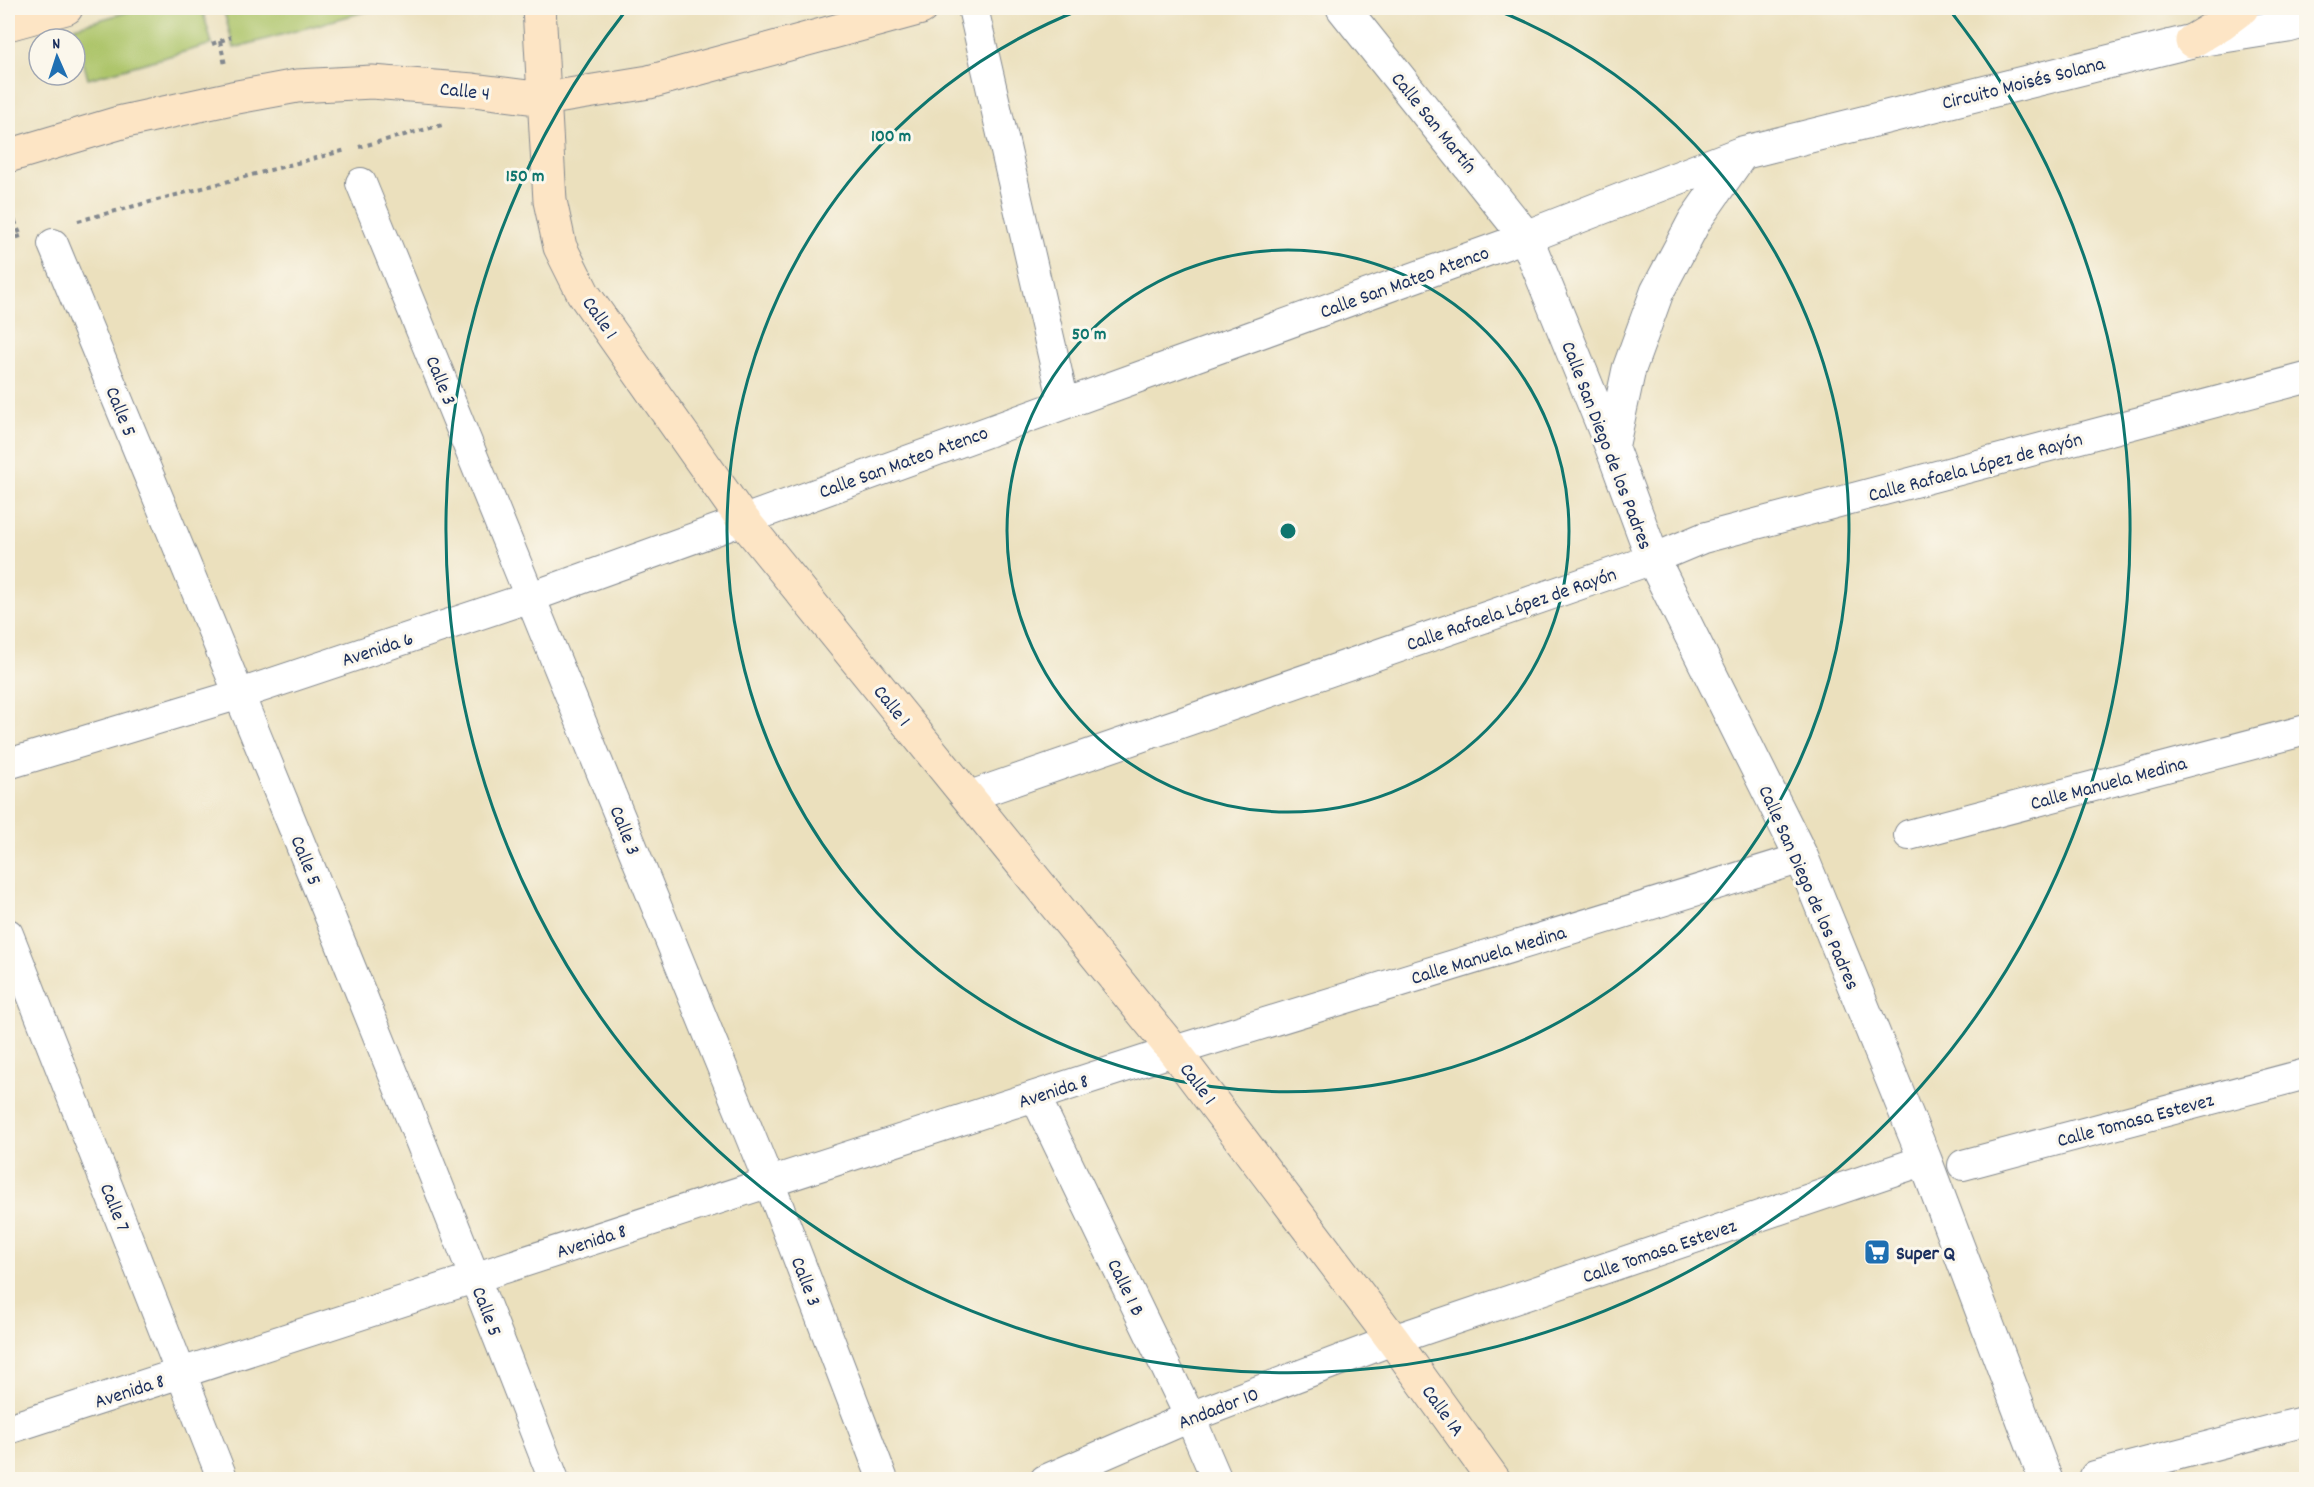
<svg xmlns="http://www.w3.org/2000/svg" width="2314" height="1487" viewBox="0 0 2314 1487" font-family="Dekko,sans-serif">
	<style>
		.garden { fill: #adc56b; stroke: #647a64; stroke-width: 1.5 }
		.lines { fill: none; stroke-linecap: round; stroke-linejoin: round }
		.minor-casing { stroke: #83888e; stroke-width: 32 }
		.tertiary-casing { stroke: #83888e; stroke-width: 35 }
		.secondary-casing { stroke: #83888e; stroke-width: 35 }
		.path { stroke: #83888e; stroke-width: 4; stroke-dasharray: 4.5 4.5; stroke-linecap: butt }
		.minor { stroke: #fff; stroke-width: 30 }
		.tertiary { stroke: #fff; stroke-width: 33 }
		.secondary { stroke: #fde5c5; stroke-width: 33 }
		.ring { fill: none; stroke: #0f766e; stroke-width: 3 }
		.labels { text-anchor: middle; stroke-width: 6; stroke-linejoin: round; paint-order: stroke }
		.street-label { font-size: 20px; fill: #1b2f5e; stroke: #fbf7ec }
		.poi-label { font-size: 20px; font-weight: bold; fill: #1b2f5e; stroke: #fbf7ec; text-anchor: start }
		.centre { fill: #0f766e; stroke: #fbf7ec; stroke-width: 3 }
		.ring-label { font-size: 18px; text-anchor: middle; font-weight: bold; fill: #0f766e; stroke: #fbf7ec; stroke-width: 6; stroke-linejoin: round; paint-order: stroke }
	</style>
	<rect width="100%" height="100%" fill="#fbf7ec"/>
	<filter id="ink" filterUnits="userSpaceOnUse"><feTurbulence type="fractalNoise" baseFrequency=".0167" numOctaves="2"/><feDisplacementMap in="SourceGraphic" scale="12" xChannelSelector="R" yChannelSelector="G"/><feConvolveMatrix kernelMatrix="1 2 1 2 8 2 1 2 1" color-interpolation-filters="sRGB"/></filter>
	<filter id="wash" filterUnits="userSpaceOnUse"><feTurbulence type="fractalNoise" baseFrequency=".008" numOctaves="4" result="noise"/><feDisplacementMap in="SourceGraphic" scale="24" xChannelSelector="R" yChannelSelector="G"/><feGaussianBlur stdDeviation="1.35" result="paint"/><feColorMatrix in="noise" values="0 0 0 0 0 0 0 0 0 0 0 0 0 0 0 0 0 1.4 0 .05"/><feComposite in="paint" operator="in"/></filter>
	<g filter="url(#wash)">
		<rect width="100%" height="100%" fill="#ebe0bd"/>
		<path class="garden" d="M 142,8 L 202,8 L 212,44 L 88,79 L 74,27 Z
			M 223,8 L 371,8 L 371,10 L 234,48 Z"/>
	</g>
	<g filter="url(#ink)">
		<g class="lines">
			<defs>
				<path id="minor" d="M 973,8 L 1064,403
					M 361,183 L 769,1182 L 883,1480
					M 53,244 C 223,654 393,1065 554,1480
					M 8,764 L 240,694 L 531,597 L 1526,237
					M 967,797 L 1653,559 L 1703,538 L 2306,378
					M 1909,835 L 2306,730
					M 8,934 L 223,1480
					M 1035,1096 L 1190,1417 L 1217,1480
					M 1963,1165 L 2306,1074
					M 8,1429 L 1174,1051 L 1802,858
					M 2095,1476 L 2306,1421
					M 1045,1480 L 1190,1417 L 1393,1340 L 1925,1160"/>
				<path id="tertiary" d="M 1343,8 L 1526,237 L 1612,448 L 1653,559 L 1802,858 L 1925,1160 L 2046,1480
					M 1526,237 L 1742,153 L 2192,41 L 2288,26 L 2306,21
					M 1612,448 L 1629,369 L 1657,292 L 1695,220 L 1742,153"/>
				<path id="secondary" d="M 539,8 L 550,201 L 560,247 L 583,293 L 743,520 L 1174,1051 L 1393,1340 L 1494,1480
					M 8,24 L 66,8
					M 2192,41 L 2222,23 L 2242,8
					M 8,156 L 122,122 L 232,98 L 297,86 L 372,82 L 473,90 L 544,99 L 649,82 L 921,8"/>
			</defs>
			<use href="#minor" class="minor-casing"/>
			<use href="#tertiary" class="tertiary-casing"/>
			<use href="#secondary" class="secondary-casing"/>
			<path class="path" d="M 220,41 L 225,65
				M 212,44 L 231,37
				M 359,147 L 442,125
				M 8,204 L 20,234
				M 78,221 L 346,150
				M 8,240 L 21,236"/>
			<use href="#minor" class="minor"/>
			<use href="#tertiary" class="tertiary"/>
			<use href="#secondary" class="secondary"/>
		</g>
	</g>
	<g class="ring">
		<circle cx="1288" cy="531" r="281"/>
		<path d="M1494 9A561 561 0 1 1 1082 9"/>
		<path d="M1952 13A842 842 0 1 1 624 13"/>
	</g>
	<defs>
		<symbol id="supermarket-square" viewBox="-11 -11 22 22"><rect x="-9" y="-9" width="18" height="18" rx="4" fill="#1f6fb2" stroke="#fbf7ec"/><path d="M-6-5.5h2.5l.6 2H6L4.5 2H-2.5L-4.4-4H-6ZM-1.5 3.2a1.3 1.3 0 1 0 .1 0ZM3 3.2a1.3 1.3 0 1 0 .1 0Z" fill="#fff"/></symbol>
	</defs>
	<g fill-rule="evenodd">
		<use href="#supermarket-square" x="1862" y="1237" width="30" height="30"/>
	</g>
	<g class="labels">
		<g class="street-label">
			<text transform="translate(2023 82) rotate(-14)" y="7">Circuito Moisés Solana</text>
			<text transform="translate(465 90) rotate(6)" y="7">Calle 4</text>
			<text transform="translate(1435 122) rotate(51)" y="7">Calle San Martín</text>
			<text transform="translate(1404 281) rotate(-20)" y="7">Calle San Mateo Atenco</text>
			<text transform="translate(601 317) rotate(55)" y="7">Calle 1</text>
			<text transform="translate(442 380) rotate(68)" y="7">Calle 3</text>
			<text transform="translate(122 411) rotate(68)" y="7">Calle 5</text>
			<text transform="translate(1608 445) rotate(69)" y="7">Calle San Diego de los Padres</text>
			<text transform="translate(903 461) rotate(-20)" y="7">Calle San Mateo Atenco</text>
			<text transform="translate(1975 466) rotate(-15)" y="7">Calle Rafaela López de Rayón</text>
			<text transform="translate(1511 608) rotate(-19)" y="7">Calle Rafaela López de Rayón</text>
			<text transform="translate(377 648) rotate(-18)" y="7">Avenida 6</text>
			<text transform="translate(893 705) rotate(51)" y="7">Calle 1</text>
			<text transform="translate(2108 782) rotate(-15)" y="7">Calle Manuela Medina</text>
			<text transform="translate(626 830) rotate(68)" y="7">Calle 3</text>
			<text transform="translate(307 860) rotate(68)" y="7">Calle 5</text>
			<text transform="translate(1810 887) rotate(66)" y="7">Calle San Diego de los Padres</text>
			<text transform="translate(1488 954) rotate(-17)" y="7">Calle Manuela Medina</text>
			<text transform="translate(1199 1083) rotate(53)" y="7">Calle 1</text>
			<text transform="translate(1053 1090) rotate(-18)" y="7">Avenida 8</text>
			<text transform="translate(2135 1119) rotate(-15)" y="7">Calle Tomasa Estevez</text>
			<text transform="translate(116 1207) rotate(68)" y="7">Calle 7</text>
			<text transform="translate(591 1240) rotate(-18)" y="7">Avenida 8</text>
			<text transform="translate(1659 1250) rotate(-19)" y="7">Calle Tomasa Estevez</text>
			<text transform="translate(807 1281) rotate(69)" y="7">Calle 3</text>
			<text transform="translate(1127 1287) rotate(64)" y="7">Calle 1 B</text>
			<text transform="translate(488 1311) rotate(69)" y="7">Calle 5</text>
			<text transform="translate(129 1390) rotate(-18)" y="7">Avenida 8</text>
			<text transform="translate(1218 1407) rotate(-21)" y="7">Andador 10</text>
			<text transform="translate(1444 1410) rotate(54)" y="7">Calle 1A</text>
		</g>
		<g class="poi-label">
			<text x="1896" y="1259">Super Q</text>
		</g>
	</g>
	<circle cx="1288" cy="531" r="9" class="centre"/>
	<g class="ring-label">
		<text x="891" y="141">100 m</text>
		<text x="525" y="181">150 m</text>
		<text x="1089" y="339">50 m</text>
	</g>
	<rect width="2314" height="1487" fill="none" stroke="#fbf7ec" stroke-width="30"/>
	<g transform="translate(57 57) rotate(357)"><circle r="28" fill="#fbf7ec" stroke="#a1a7b3" stroke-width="1.5"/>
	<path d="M0-4.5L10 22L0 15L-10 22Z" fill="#1f6fb2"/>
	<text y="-9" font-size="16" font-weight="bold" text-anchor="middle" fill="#1b2f5e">N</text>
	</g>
</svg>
